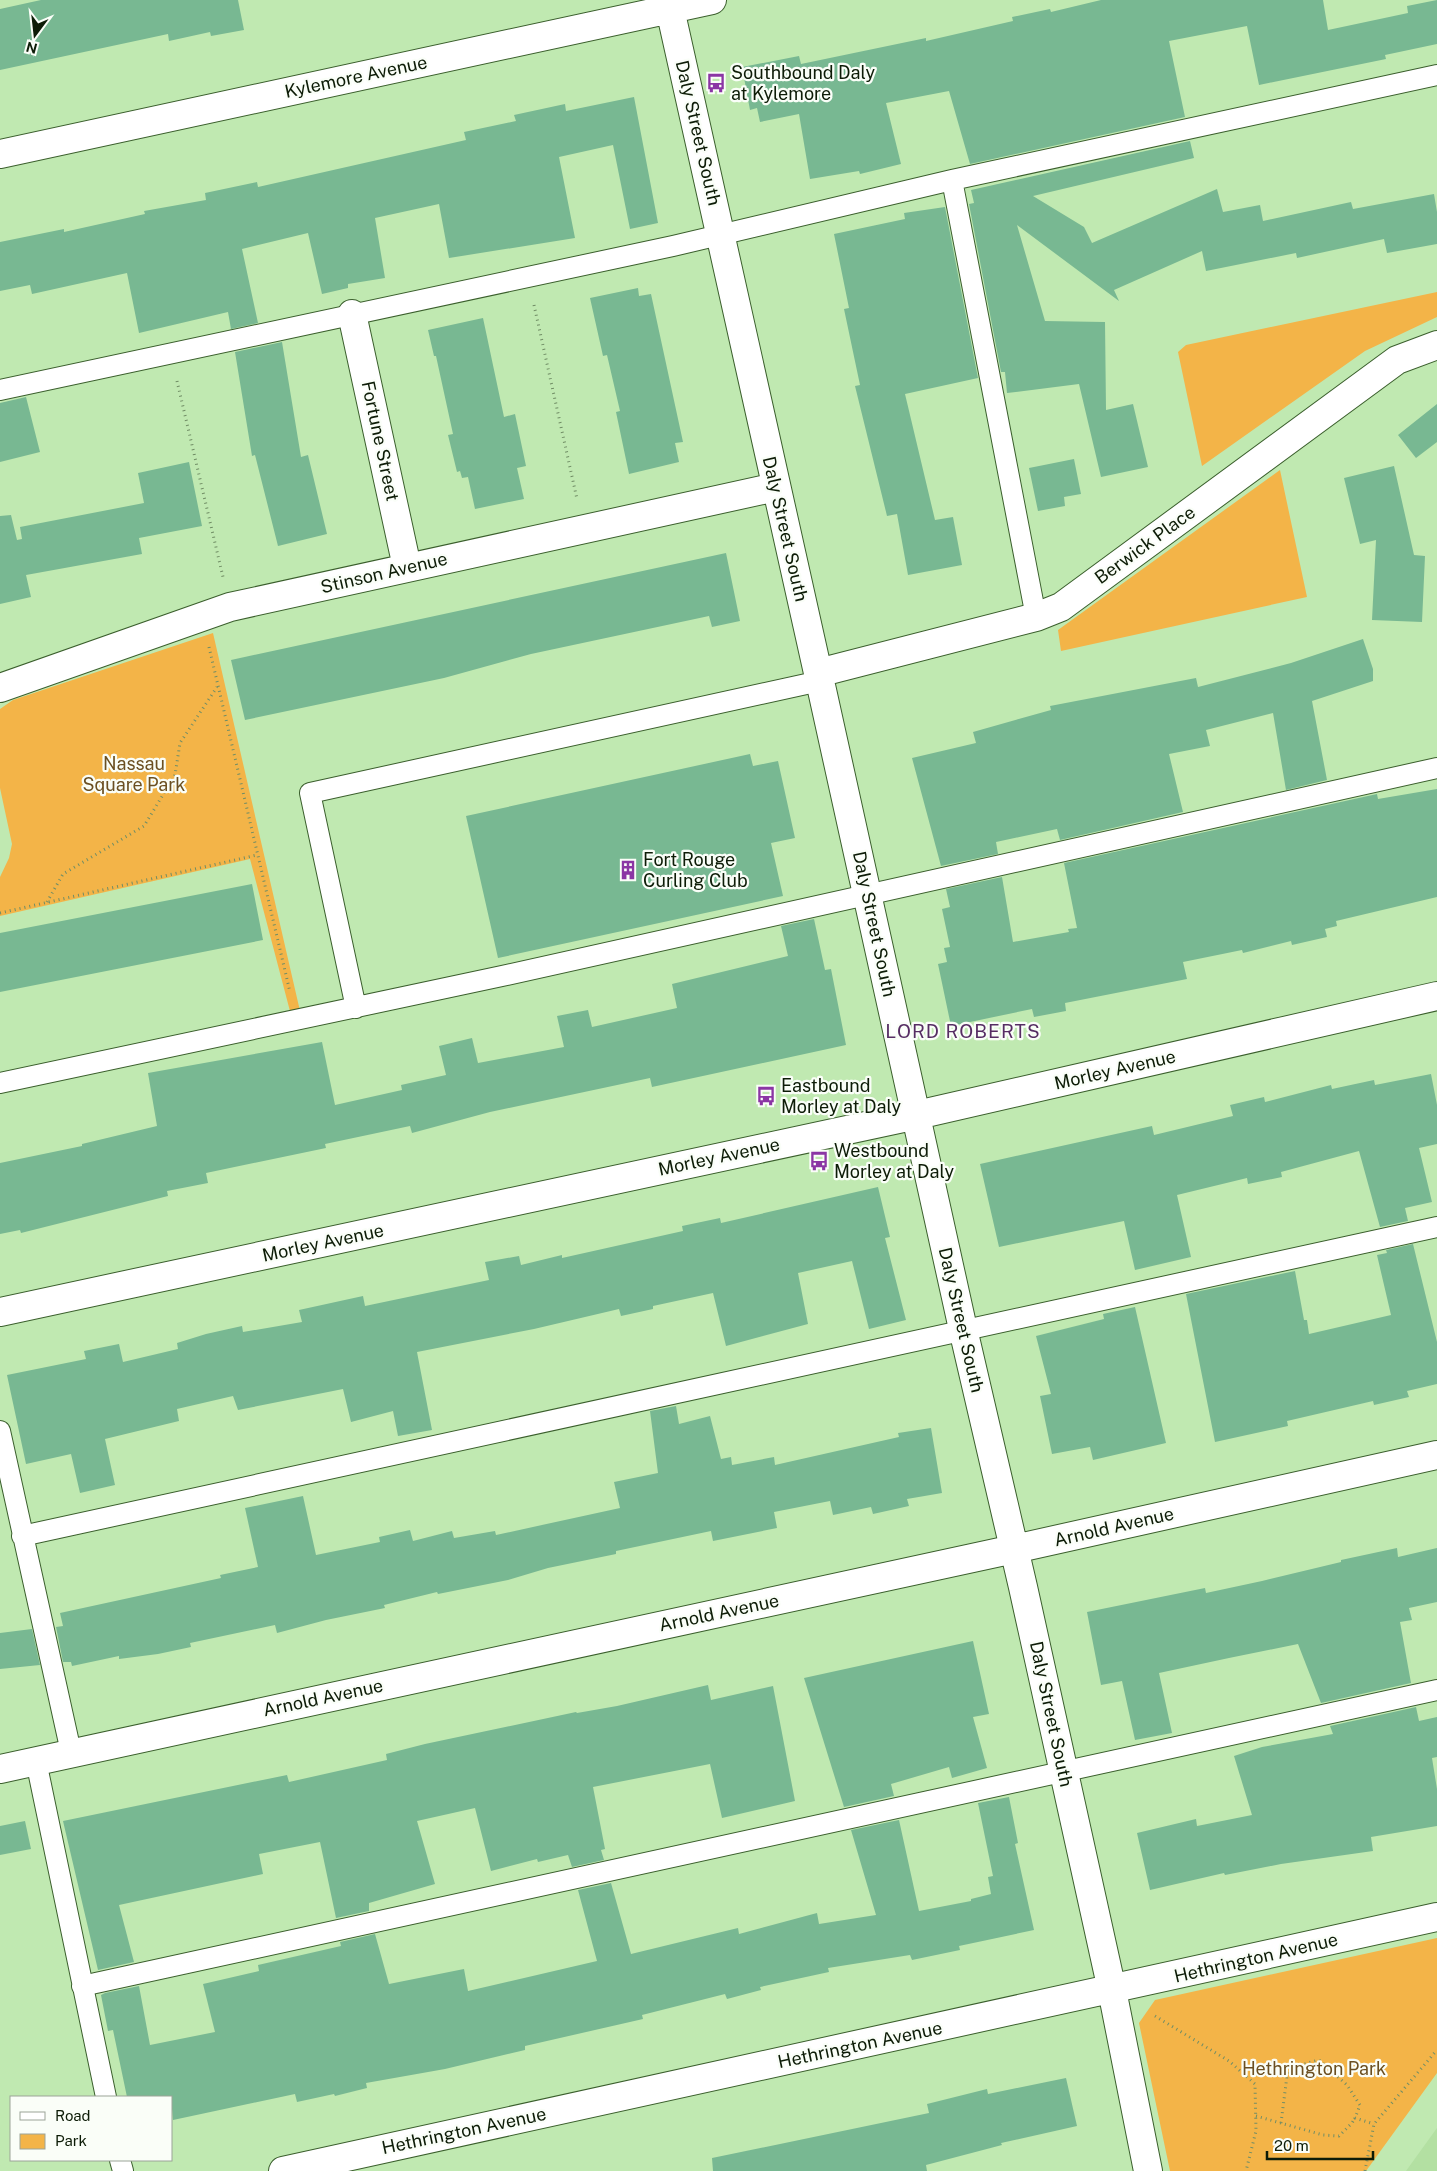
<svg xmlns="http://www.w3.org/2000/svg" width="1437" height="2171" viewBox="0 0 1437 2171" font-family="'Public Sans',sans-serif">
	<style>
		.built { fill: #b3e0a2 }
		.green { fill: #f3b448 }
		.building { fill: #78b892 }
		.lines { fill: none; stroke-linecap: round; stroke-linejoin: round }
		.service-casing { stroke: #3b5f2d; stroke-width: 22 }
		.minor-casing { stroke: #3b5f2d; stroke-width: 30 }
		.tertiary-casing { stroke: #3b5f2d; stroke-width: 30 }
		.path { stroke: #708d65; stroke-width: 3; stroke-dasharray: 1 4; stroke-linecap: butt }
		.service { stroke: #fff; stroke-width: 20 }
		.minor { stroke: #fff; stroke-width: 28 }
		.tertiary { stroke: #fff; stroke-width: 28 }
		.labels { text-anchor: middle; stroke-width: 4.5; stroke-linejoin: round; paint-order: stroke }
		.poi-label { font-size: 18px; fill: #0d1c07; stroke: #fafef8; text-anchor: start }
		.street-label { font-size: 18px; fill: #0d1c07; stroke: #fafef8 }
		.park-label { font-size: 18px; fill: #6b4f21; stroke: #fafef8 }
		.neighbourhood-label { font-size: 19px; letter-spacing: 1px; fill: #562d63; stroke: #fafef8 }
	</style>
	<rect width="100%" height="100%" fill="#c0e9b1"/>
	<path class="built" d="M 1437,2128 L 1437,2171 L 1406,2171 Z"/>
	<path class="green" d="M 1437,292 L 1437,317 L 1365,351 L 1202,466 L 1178,352 L 1186,345 Z
		M 1280,470 L 1307,597 L 1061,651 L 1058,630 Z
		M 213,633 L 300,1011 L 291,1015 L 250,859 L 0,916 L 0,877 L 9,858 L 12,844 L 0,788 L 0,709 L 13,700 Z
		M 1437,1938 L 1437,2073 L 1366,2171 L 1170,2171 L 1139,2023 L 1155,2000 Z"/>
	<path class="building" d="M 41,0 L 238,0 L 244,30 L 211,36 L 210,32 L 169,41 L 168,34 L 0,70 L 0,9 Z
		M 1101,0 L 1323,0 L 1328,30 L 1408,13 L 1407,6 L 1437,0 L 1437,44 L 1385,55 L 1386,59 L 1259,85 L 1247,26 L 1169,41 L 1185,117 L 970,164 L 949,91 L 886,103 L 901,164 L 860,174 L 859,171 L 810,179 L 799,114 L 760,122 L 757,108 L 750,110 L 742,67 L 799,56 L 801,64 L 926,38 L 926,41 L 1013,21 L 1012,17 L 1050,9 L 1051,12 Z
		M 634,97 L 658,223 L 630,229 L 613,145 L 559,157 L 575,238 L 449,258 L 439,204 L 375,218 L 385,278 L 348,284 L 348,288 L 322,294 L 308,233 L 242,249 L 258,323 L 231,329 L 228,312 L 139,333 L 127,273 L 32,294 L 30,285 L 0,291 L 0,242 L 64,229 L 64,232 L 145,214 L 144,211 L 206,200 L 205,193 L 257,182 L 258,187 L 466,140 L 464,132 L 516,121 L 514,115 L 565,104 L 566,111 Z
		M 1190,141 L 1194,158 L 1033,196 L 1084,227 L 1092,243 L 1217,189 L 1223,212 L 1260,205 L 1263,221 L 1351,202 L 1353,209 L 1434,194 L 1437,212 L 1437,244 L 1387,253 L 1384,239 L 1297,258 L 1296,253 L 1206,271 L 1202,251 L 1114,290 L 1119,301 L 1017,225 L 1045,321 L 1105,322 L 1106,410 L 1133,404 L 1148,467 L 1101,477 L 1079,384 L 1007,393 L 1005,372 L 1001,372 L 969,204 L 974,203 L 971,190 Z
		M 945,207 L 978,378 L 905,394 L 935,520 L 953,517 L 962,565 L 908,575 L 897,514 L 887,516 L 855,386 L 860,385 L 844,309 L 849,308 L 834,234 L 905,219 L 904,213 Z
		M 638,288 L 639,296 L 651,294 L 683,442 L 675,443 L 679,462 L 629,474 L 616,412 L 620,411 L 607,355 L 603,356 L 590,298 Z
		M 483,318 L 504,417 L 515,414 L 526,466 L 517,468 L 524,499 L 475,509 L 468,477 L 462,478 L 460,471 L 457,472 L 448,435 L 453,434 L 436,356 L 434,356 L 428,330 Z
		M 282,342 L 301,457 L 308,455 L 327,534 L 278,546 L 255,455 L 252,456 L 235,352 Z
		M 26,397 L 40,452 L 0,462 L 0,403 Z
		M 1437,404 L 1437,442 L 1416,458 L 1398,435 Z
		M 1074,459 L 1081,494 L 1064,497 L 1065,506 L 1038,511 L 1029,468 Z
		M 189,462 L 202,526 L 139,538 L 142,554 L 26,575 L 31,597 L 0,604 L 0,516 L 11,515 L 17,540 L 22,539 L 20,527 L 144,503 L 138,473 Z
		M 1394,466 L 1414,555 L 1425,556 L 1422,622 L 1372,620 L 1376,540 L 1360,544 L 1344,478 Z
		M 726,553 L 740,621 L 712,627 L 709,616 L 531,654 L 444,678 L 245,720 L 231,660 Z
		M 1363,639 L 1373,669 L 1373,681 L 1312,701 L 1327,780 L 1286,790 L 1273,713 L 1206,730 L 1210,746 L 1169,754 L 1183,812 L 1060,840 L 1057,829 L 996,842 L 998,854 L 941,866 L 912,758 L 976,743 L 973,732 L 1051,710 L 1050,706 L 1196,678 L 1198,687 L 1291,663 Z
		M 750,754 L 753,766 L 778,761 L 795,838 L 771,843 L 783,896 L 498,958 L 466,816 Z
		M 1437,789 L 1437,897 L 1336,921 L 1337,926 L 1325,929 L 1327,937 L 1292,945 L 1291,941 L 1243,953 L 1242,950 L 1183,962 L 1187,979 L 1065,1003 L 1066,1011 L 1034,1017 L 1032,1009 L 951,1026 L 938,964 L 947,962 L 944,948 L 950,947 L 942,909 L 950,907 L 946,889 L 1002,877 L 1013,942 L 1069,932 L 1068,929 L 1077,928 L 1064,863 L 1377,794 L 1378,799 Z
		M 252,884 L 263,940 L 0,992 L 0,933 Z
		M 814,919 L 825,970 L 831,969 L 846,1045 L 652,1087 L 650,1078 L 490,1112 L 412,1133 L 410,1126 L 325,1144 L 326,1148 L 206,1173 L 208,1183 L 167,1191 L 168,1196 L 21,1233 L 20,1230 L 0,1234 L 0,1163 L 82,1146 L 82,1144 L 157,1126 L 148,1073 L 322,1042 L 335,1105 L 402,1090 L 401,1085 L 446,1075 L 439,1046 L 472,1038 L 478,1063 L 564,1047 L 557,1016 L 588,1010 L 592,1027 L 677,1008 L 672,984 L 788,956 L 781,926 Z
		M 1431,1074 L 1437,1105 L 1437,1144 L 1419,1148 L 1432,1202 L 1405,1208 L 1408,1221 L 1380,1227 L 1359,1151 L 1281,1172 L 1282,1177 L 1248,1184 L 1247,1178 L 1177,1195 L 1191,1257 L 1135,1270 L 1124,1221 L 999,1247 L 980,1164 L 1152,1126 L 1154,1135 L 1233,1116 L 1230,1105 L 1264,1097 L 1265,1102 L 1331,1085 L 1332,1089 L 1374,1080 L 1375,1085 Z
		M 878,1187 L 890,1237 L 885,1238 L 906,1320 L 869,1329 L 852,1261 L 798,1273 L 808,1324 L 726,1346 L 713,1293 L 653,1306 L 653,1309 L 621,1316 L 619,1309 L 534,1329 L 417,1352 L 432,1430 L 398,1436 L 393,1411 L 351,1422 L 343,1389 L 238,1410 L 233,1396 L 177,1409 L 179,1421 L 105,1439 L 115,1485 L 80,1493 L 71,1454 L 26,1464 L 7,1375 L 86,1359 L 84,1351 L 119,1344 L 123,1362 L 178,1349 L 177,1343 L 206,1334 L 242,1326 L 243,1332 L 302,1322 L 299,1310 L 363,1296 L 365,1306 L 489,1280 L 485,1262 L 519,1256 L 521,1265 L 562,1255 L 562,1258 L 683,1231 L 682,1226 L 720,1218 L 721,1223 Z
		M 1413,1244 L 1437,1342 L 1437,1384 L 1407,1391 L 1409,1397 L 1374,1405 L 1373,1401 L 1287,1421 L 1288,1426 L 1215,1442 L 1186,1294 L 1295,1271 L 1304,1320 L 1307,1320 L 1309,1334 L 1391,1315 L 1377,1255 L 1387,1253 L 1386,1250 Z
		M 1135,1307 L 1166,1443 L 1093,1460 L 1090,1447 L 1052,1454 L 1040,1396 L 1051,1394 L 1036,1336 L 1104,1319 L 1103,1314 Z
		M 676,1406 L 679,1424 L 710,1416 L 721,1459 L 731,1457 L 732,1465 L 774,1457 L 775,1465 L 899,1437 L 898,1433 L 931,1428 L 942,1493 L 907,1499 L 909,1506 L 873,1514 L 871,1507 L 833,1515 L 830,1501 L 774,1512 L 777,1528 L 713,1541 L 711,1531 L 616,1551 L 616,1554 L 548,1568 L 508,1580 L 438,1594 L 437,1592 L 384,1605 L 385,1608 L 326,1620 L 277,1633 L 275,1625 L 190,1643 L 191,1647 L 158,1654 L 119,1659 L 119,1656 L 72,1666 L 71,1662 L 63,1662 L 56,1627 L 63,1626 L 60,1613 L 221,1578 L 220,1575 L 258,1567 L 245,1508 L 303,1496 L 316,1555 L 380,1542 L 379,1537 L 410,1530 L 413,1541 L 452,1531 L 454,1538 L 495,1531 L 496,1535 L 620,1508 L 614,1482 L 658,1473 L 650,1411 Z
		M 1397,1548 L 1398,1557 L 1437,1548 L 1437,1602 L 1409,1608 L 1412,1620 L 1400,1622 L 1411,1683 L 1321,1703 L 1298,1644 L 1229,1658 L 1159,1673 L 1172,1733 L 1135,1740 L 1122,1681 L 1101,1685 L 1087,1612 L 1205,1588 L 1206,1593 L 1262,1581 L 1341,1562 L 1341,1560 Z
		M 32,1629 L 40,1665 L 0,1669 L 0,1633 Z
		M 973,1641 L 989,1714 L 973,1717 L 987,1768 L 952,1778 L 949,1767 L 891,1784 L 894,1796 L 844,1807 L 804,1678 Z
		M 708,1685 L 711,1700 L 773,1686 L 795,1801 L 722,1818 L 710,1764 L 593,1787 L 605,1849 L 601,1850 L 604,1860 L 572,1867 L 568,1855 L 538,1862 L 537,1859 L 491,1871 L 475,1808 L 417,1821 L 435,1884 L 369,1903 L 369,1911 L 336,1918 L 320,1842 L 259,1854 L 263,1874 L 119,1905 L 134,1962 L 98,1970 L 63,1821 L 287,1775 L 289,1782 L 387,1760 L 386,1754 L 425,1744 L 576,1712 L 577,1713 L 617,1706 Z
		M 1416,1707 L 1419,1721 L 1437,1717 L 1437,1757 L 1432,1758 L 1437,1789 L 1437,1826 L 1371,1837 L 1373,1851 L 1281,1864 L 1225,1875 L 1224,1873 L 1150,1890 L 1137,1833 L 1196,1819 L 1197,1826 L 1252,1815 L 1234,1756 L 1262,1747 L 1333,1734 L 1330,1726 Z
		M 1009,1797 L 1018,1843 L 1015,1844 L 1034,1930 L 959,1946 L 960,1950 L 912,1960 L 910,1955 L 828,1968 L 829,1972 L 760,1987 L 761,1990 L 727,1999 L 725,1994 L 642,2015 L 643,2019 L 525,2046 L 525,2050 L 445,2069 L 366,2083 L 367,2088 L 335,2096 L 334,2094 L 297,2102 L 295,2094 L 173,2120 L 171,2097 L 127,2097 L 113,2030 L 108,2031 L 101,1995 L 105,1993 L 139,1986 L 150,2045 L 215,2032 L 203,1984 L 259,1971 L 258,1965 L 341,1946 L 340,1942 L 375,1934 L 389,1984 L 464,1969 L 468,1991 L 597,1961 L 578,1890 L 611,1883 L 631,1954 L 738,1928 L 739,1934 L 817,1913 L 819,1924 L 876,1915 L 851,1830 L 899,1820 L 919,1911 L 971,1901 L 971,1899 L 991,1894 L 988,1877 L 993,1876 L 978,1803 Z
		M 25,1821 L 31,1849 L 0,1855 L 0,1826 Z
		M 1066,2078 L 1077,2126 L 1001,2143 L 1002,2145 L 926,2165 L 927,2171 L 713,2171 L 712,2158 L 929,2113 L 927,2104 L 987,2089 L 988,2094 Z"/>
	<g class="lines">
		<defs>
			<path id="service" d="M 952,180 L 1036,617
				M 0,390 L 673,246 L 952,180 L 1437,75
				M 356,1008 L 310,793 L 820,681
				M 0,1083 L 502,976 L 1437,768
				M 0,1431 L 71,1752
				M 22,1536 L 1437,1227
				M 36,1761 L 106,2097
				M 82,1986 L 1437,1690
				M 120,2160 L 123,2171"/>
			<path id="minor" d="M 668,0 L 818,673 L 1036,617 L 1061,607 L 1397,360 L 1437,345
				M 0,154 L 712,0
				M 352,314 L 407,567
				M 820,681 L 963,1329 L 1023,1587 L 1112,1990 L 1148,2171
				M 0,688 L 230,607 L 776,487
				M 0,1312 L 917,1115 L 1437,996
				M 0,1769 L 1014,1549 L 1437,1455
				M 283,2171 L 1437,1917"/>
			<path id="tertiary" d="M 818,673 L 820,681"/>
		</defs>
		<use href="#service" class="service-casing"/>
		<use href="#minor" class="minor-casing"/>
		<use href="#tertiary" class="tertiary-casing"/>
		<path class="path" d="M 534,305 L 577,499
			M 177,381 L 223,577
			M 209,647 L 290,992
			M 47,902 L 63,874 L 144,826 L 175,775 L 180,743 L 217,687
			M 0,913 L 257,855
			M 1155,2016 L 1229,2061 L 1255,2084 L 1256,2131 L 1246,2171
			M 1246,2076 L 1278,2071 L 1319,2060 L 1347,2085 L 1360,2105 L 1355,2118 L 1374,2124
			M 1256,2116 L 1323,2135 L 1339,2136 L 1352,2123 L 1355,2118
			M 1281,2123 L 1288,2068
			M 1365,2171 L 1374,2124 L 1437,2050"/>
		<use href="#service" class="service"/>
		<use href="#minor" class="minor"/>
		<use href="#tertiary" class="tertiary"/>
	</g>
	<defs>
		<symbol id="bus-bare" viewBox="-9 -9 18 18"><path d="M-5-6H5V4H4V6H2V4H-2V6H-4V4H-5ZM-3.5-4V0h7V-4ZM-3.5 1.2v1.5H-2V1.2ZM2 1.2v1.5H3.5V1.2Z" fill="#8b36a4" stroke="#fafef8" stroke-width="2.5" paint-order="stroke"/></symbol>
		<symbol id="building-bare" viewBox="-9 -9 18 18"><path d="M-4-6H4V6H1V3H-1V6H-4ZM-2.5-4.3h1.7v1.8h-1.7ZM.8-4.3h1.7v1.8H.8ZM-2.5-1h1.7V.8h-1.7ZM.8-1h1.7V.8H.8Z" fill="#8b36a4" stroke="#fafef8" stroke-width="2.5" paint-order="stroke"/></symbol>
	</defs>
	<g fill-rule="evenodd">
		<use href="#bus-bare" x="702" y="69" width="28" height="28"/>
		<use href="#building-bare" x="614" y="856" width="28" height="28"/>
		<use href="#bus-bare" x="752" y="1082" width="28" height="28"/>
		<use href="#bus-bare" x="805" y="1147" width="28" height="28"/>
	</g>
	<g class="labels">
		<g class="poi-label">
			<text x="731" y="79">Southbound Daly<tspan x="731" dy="21">at Kylemore</tspan></text>
			<text x="643" y="866">Fort Rouge<tspan x="643" dy="21">Curling Club</tspan></text>
			<text x="781" y="1092">Eastbound<tspan x="781" dy="21">Morley at Daly</tspan></text>
			<text x="834" y="1157">Westbound<tspan x="834" dy="21">Morley at Daly</tspan></text>
		</g>
		<g class="street-label">
			<text transform="translate(356 77) rotate(-12)" y="6">Kylemore Avenue</text>
			<text transform="translate(698 133) rotate(77)" y="6">Daly Street South</text>
			<text transform="translate(380 441) rotate(78)" y="6">Fortune Street</text>
			<text transform="translate(785 529) rotate(77)" y="6">Daly Street South</text>
			<text transform="translate(1145 545) rotate(-36)" y="6">Berwick Place</text>
			<text transform="translate(384 573) rotate(-13)" y="6">Stinson Avenue</text>
			<text transform="translate(874 924) rotate(78)" y="6">Daly Street South</text>
			<text transform="translate(1115 1070) rotate(-13)" y="6">Morley Avenue</text>
			<text transform="translate(719 1157) rotate(-12)" y="6">Morley Avenue</text>
			<text transform="translate(323 1243) rotate(-12)" y="6">Morley Avenue</text>
			<text transform="translate(961 1320) rotate(77)" y="6">Daly Street South</text>
			<text transform="translate(1114 1527) rotate(-13)" y="6">Arnold Avenue</text>
			<text transform="translate(719 1613) rotate(-12)" y="6">Arnold Avenue</text>
			<text transform="translate(323 1698) rotate(-12)" y="6">Arnold Avenue</text>
			<text transform="translate(1051 1714) rotate(78)" y="6">Daly Street South</text>
			<text transform="translate(1256 1958) rotate(-13)" y="6">Hethrington Avenue</text>
			<text transform="translate(860 2045) rotate(-12)" y="6">Hethrington Avenue</text>
			<text transform="translate(464 2131) rotate(-12)" y="6">Hethrington Avenue</text>
		</g>
		<g class="park-label">
			<text x="134" y="770">Nassau<tspan x="134" dy="21">Square Park</tspan></text>
			<text x="1314" y="2075">Hethrington Park</text>
		</g>
		<g class="neighbourhood-label">
			<text x="963" y="1038">LORD ROBERTS</text>
		</g>
	</g>
	<rect x="10" y="2096" width="162" height="65" fill="#fafef8" stroke="#9ba498"/>
	<rect x="20" y="2112" width="25" height="8" fill="#ffffff" stroke="#9ba498"/>
	<text x="55" y="2121" font-size="15" fill="#0d1c07">Road</text>
	<rect x="20" y="2134" width="25" height="15" fill="#f3b448" stroke="#9ba498"/>
	<text x="55" y="2146" font-size="15" fill="#0d1c07">Park</text>
	<g transform="translate(35 35) rotate(195)" stroke="#fafef8" stroke-width="4" paint-order="stroke">
	<path d="M0-4L9 19L0 12L-9 19Z" fill="#0d1c07"/>
	<text y="-8" font-size="14" font-weight="bold" text-anchor="middle" fill="#0d1c07">N</text>
	</g>
	<path d="M1267 2151v8h106v-8" fill="none" stroke="#0d1c07" stroke-width="2.5"/>
	<text x="1274" y="2151" font-size="15" fill="#0d1c07" stroke="#fafef8" stroke-width="4" paint-order="stroke">20 m</text>
</svg>
